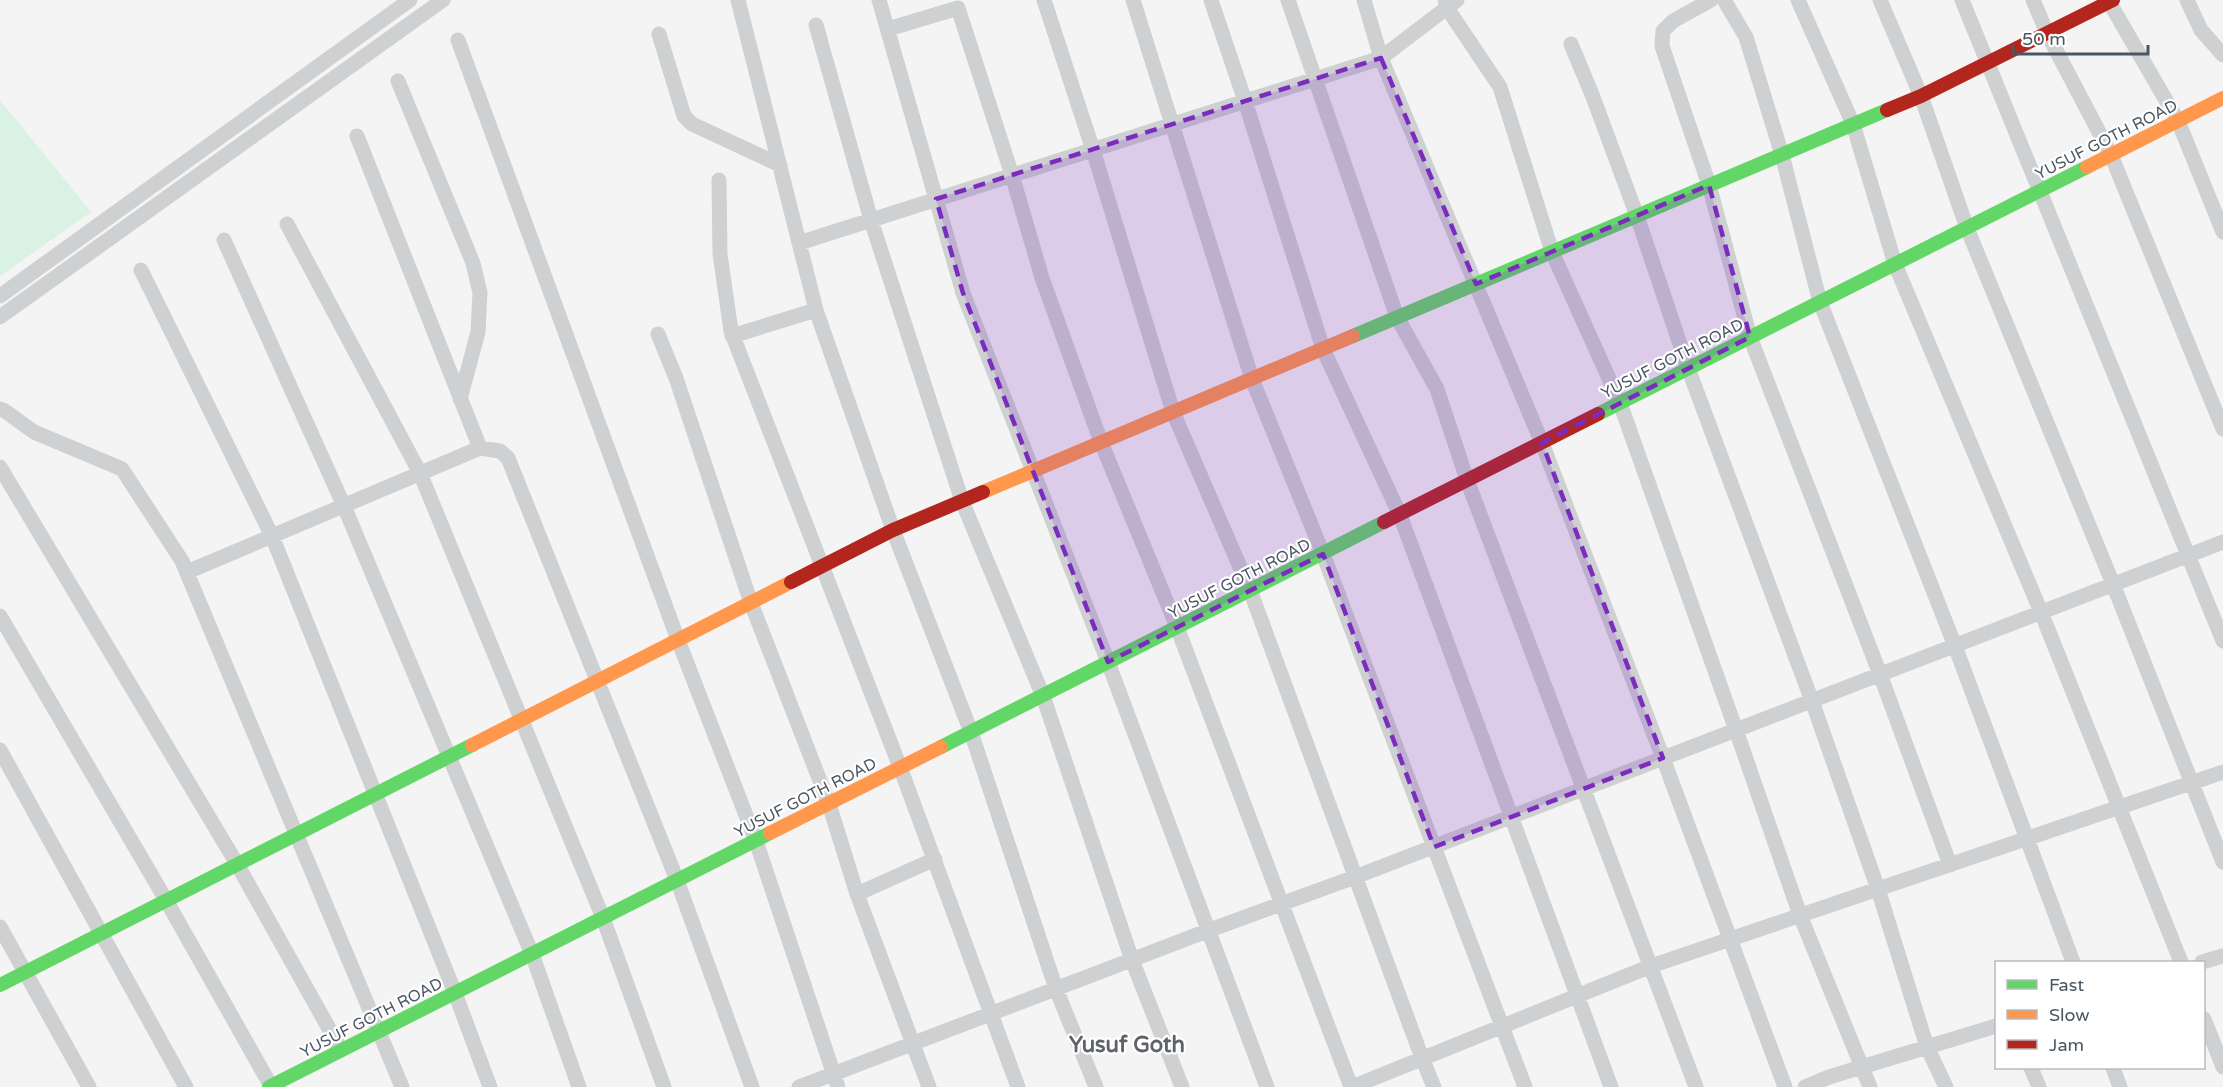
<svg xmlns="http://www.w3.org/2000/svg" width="2223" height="1087" viewBox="0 0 2223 1087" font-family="'Varela Round',sans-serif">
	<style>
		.green { fill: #d9f2e3 }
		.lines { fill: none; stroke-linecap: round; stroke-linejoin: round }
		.street { stroke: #ced0d2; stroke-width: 15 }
		.fast { stroke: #63d668; stroke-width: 14 }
		.slow { stroke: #ff974d; stroke-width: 14 }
		.jam { stroke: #b3261e; stroke-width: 14 }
		.marked { fill: #7b2cbf; fill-opacity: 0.2; stroke: #7b2cbf; stroke-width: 4.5; stroke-dasharray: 12 8; stroke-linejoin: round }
		.labels { text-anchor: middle; stroke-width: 4.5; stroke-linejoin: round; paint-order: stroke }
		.street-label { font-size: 16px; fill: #4a5661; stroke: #fff }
		.district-label { font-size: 22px; font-weight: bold; fill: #5f6368; stroke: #fff }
	</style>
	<rect width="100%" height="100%" fill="#f4f4f4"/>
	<path class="green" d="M 0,100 L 91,212 L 0,276 Z"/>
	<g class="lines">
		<path class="street" d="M 738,0 L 816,310 L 893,530 L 971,732 L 1056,989 L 1096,1087
			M 879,0 L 963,293 L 1108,662 L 1267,1087
			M 1044,0 L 1093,150 L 1173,412 L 1250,590 L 1422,1058 L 1434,1087
			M 1133,0 L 1252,379 L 1323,554 L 1525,1087
			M 1211,0 L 1245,101 L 1323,349 L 1400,515 L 1611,1087
			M 1288,0 L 1397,317 L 1437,389 L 1467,480 L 1696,1087
			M 1364,0 L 1381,58 L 1542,443 L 1663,758 L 1785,1087
			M 1445,0 L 1447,8 L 1500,87 L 1552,252 L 1620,403 L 1736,730 L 1800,915 L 1870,1087
			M 1711,0 L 1673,21 L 1663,31 L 1662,46 L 1709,185 L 1750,337 L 1880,674 L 1950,865
			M 1724,0 L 1746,37 L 1782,155 L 1820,302 L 1955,646 L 2073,962
			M 1798,0 L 1853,124 L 1895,264 L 2041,612 L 2181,962
			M 1880,0 L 1921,96 L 1967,228 L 2113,584 L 2223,862
			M 1962,0 L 2223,641
			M 2033,0 L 2047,33 L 2111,155 L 2223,429
			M 2108,0 L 2178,121 L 2223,232
			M 2187,0 L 2201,30 L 2223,55
			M 816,25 L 871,220 L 962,501 L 1043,696 L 1132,960 L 1182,1087
			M 888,29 L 958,8 L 1012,175 L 1042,278 L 1101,442 L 1177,627 L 1351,1087
			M 659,34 L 684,116 L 692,124 L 780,165
			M 458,40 L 678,640 L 756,841 L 838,1087
			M 1571,44 L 1593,97 L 1637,216 L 1688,368 L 1812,701 L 1878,889 L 1927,1047 L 1946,1087
			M 398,81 L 473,263 L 480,293 L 478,332 L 460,399
			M 357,136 L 480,448
			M 719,180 L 720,254 L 731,331 L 900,767 L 1018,1087
			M 287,224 L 420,473 L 603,918 L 664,1087
			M 224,240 L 344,506 L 532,954 L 579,1087
			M 799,243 L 1381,58 L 1457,0
			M 141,270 L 272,536 L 455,993 L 490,1087
			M 0,296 L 410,0
			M 0,317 L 443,0
			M 658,334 L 676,378 L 751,603 L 829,804 L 857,894 L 929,1087
			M 732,336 L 816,310
			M 0,409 L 5,411 L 34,432 L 122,469 L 182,561 L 402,1087
			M 0,467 L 237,864 L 341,1050
			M 187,572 L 480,448 L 500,451 L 508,458 L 677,880 L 752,1087
			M 0,616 L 166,900 L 271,1086
			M 0,750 L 186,1087
			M 857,894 L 935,859
			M 0,927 L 89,1087
			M 2202,962 L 2223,956
			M 2204,1019 L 2223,1067
			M 2031,1068 L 2039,1087
			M 2113,1068 L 2120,1087
			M 799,1087 L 1207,931 L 1355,877 L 2223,542
			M 1352,1087 L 1651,966 L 2223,772
			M 1805,1087 L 1829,1077 L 1996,1026"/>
		<path class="fast" d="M 1353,336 L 1887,110
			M 1598,414 L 2087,167
			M 941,747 L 1384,522
			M 0,985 L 472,745
			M 269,1087 L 770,833"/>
		<path class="slow" d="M 2087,167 L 2223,98
			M 983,492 L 1353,336
			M 472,745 L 791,582
			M 770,833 L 941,747"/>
		<path class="jam" d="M 1887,110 L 1921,96 L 2113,0
			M 1384,522 L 1598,414
			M 791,582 L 893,530 L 983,492"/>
	</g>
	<path class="marked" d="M 1381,58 L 1476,284 L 1709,185 L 1750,337 L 1542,443 L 1663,758 L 1434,847 L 1323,554 L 1108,662 L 963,293 L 936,199 Z"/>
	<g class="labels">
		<g class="street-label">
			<text transform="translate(2106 139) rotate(-27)" y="6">YUSUF GOTH ROAD</text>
			<text transform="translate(1672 358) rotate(-27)" y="6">YUSUF GOTH ROAD</text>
			<text transform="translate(1239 578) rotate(-27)" y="6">YUSUF GOTH ROAD</text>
			<text transform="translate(805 797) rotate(-27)" y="6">YUSUF GOTH ROAD</text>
			<text transform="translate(371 1017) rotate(-27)" y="6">YUSUF GOTH ROAD</text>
		</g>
		<g class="district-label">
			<text x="1127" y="1052">Yusuf Goth</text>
		</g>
	</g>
	<rect x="1995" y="961" width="210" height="108" fill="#ffffff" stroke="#b7bbc0" stroke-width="1.5"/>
	<rect x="2007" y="980" width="30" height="9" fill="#63d668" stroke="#b7bbc0" stroke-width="1.5"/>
	<text x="2049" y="991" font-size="18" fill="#4a5661">Fast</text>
	<rect x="2007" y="1010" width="30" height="9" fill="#ff974d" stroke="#b7bbc0" stroke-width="1.5"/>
	<text x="2049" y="1021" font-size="18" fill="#4a5661">Slow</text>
	<rect x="2007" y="1040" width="30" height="9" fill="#b3261e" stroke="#b7bbc0" stroke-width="1.5"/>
	<text x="2049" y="1051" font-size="18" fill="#4a5661">Jam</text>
	<path d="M2013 45v9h135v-9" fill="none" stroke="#4a5661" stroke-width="3"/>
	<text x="2022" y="45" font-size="18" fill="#4a5661" stroke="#ffffff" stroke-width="4.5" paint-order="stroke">50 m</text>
</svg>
